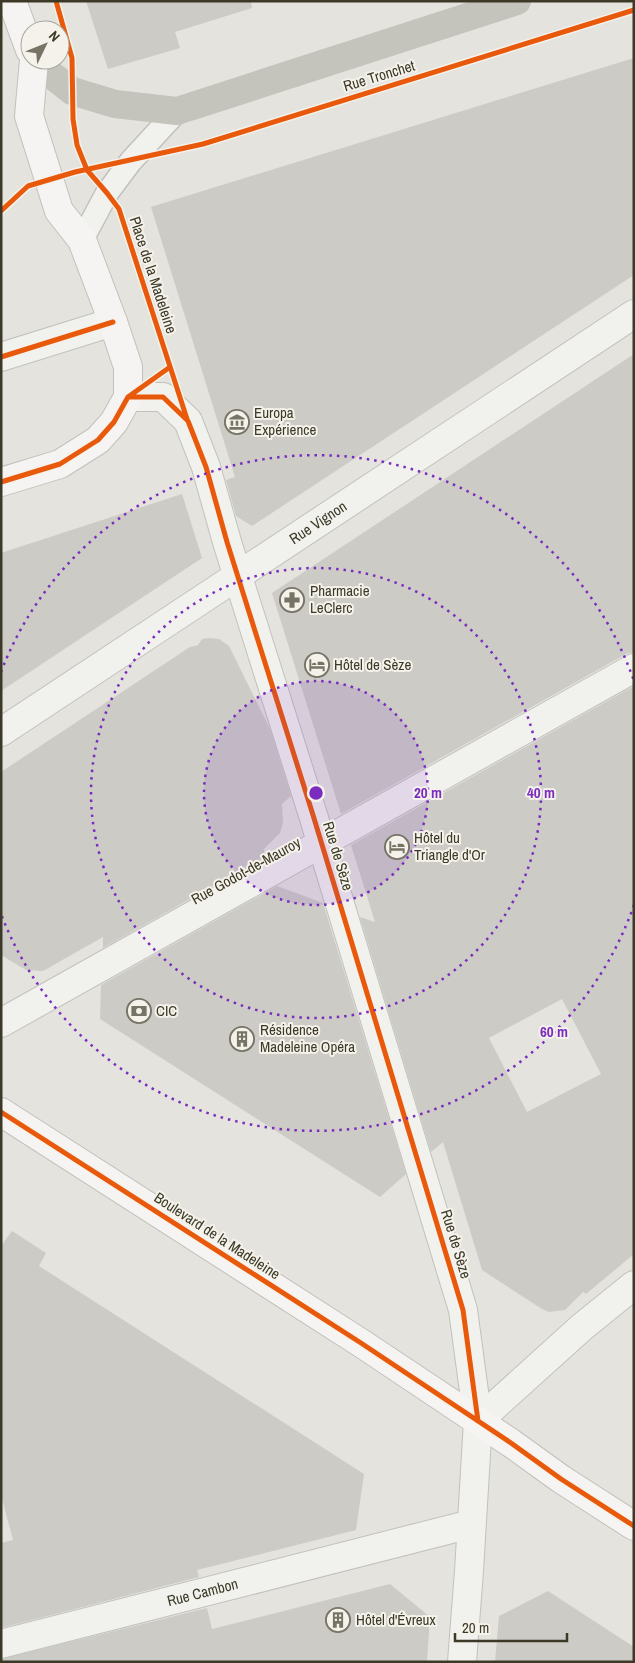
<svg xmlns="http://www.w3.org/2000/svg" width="635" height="1663" viewBox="0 0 635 1663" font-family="'Archivo Narrow',sans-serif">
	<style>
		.building { fill: #cccbc6; fill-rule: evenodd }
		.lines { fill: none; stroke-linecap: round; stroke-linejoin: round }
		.service-casing { stroke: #c2c1bd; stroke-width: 25 }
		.pedestrian-casing { stroke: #c2c1bd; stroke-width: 30 }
		.minor-casing { stroke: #c2c1bd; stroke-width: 30 }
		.tertiary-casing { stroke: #c2c1bd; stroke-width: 30 }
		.primary-casing { stroke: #c2c0bb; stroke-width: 30 }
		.service { stroke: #f1f1ee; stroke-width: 22 }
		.pedestrian { stroke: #f1f1ee; stroke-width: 28 }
		.minor { stroke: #f1f1ee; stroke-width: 28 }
		.tertiary { stroke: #f1f1ee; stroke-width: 28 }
		.secondary { stroke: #c4c3bc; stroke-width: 28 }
		.primary { stroke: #f5f4f2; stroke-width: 28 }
		.cycleway-casing { stroke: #f4f2eb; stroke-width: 8 }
		.cycleway { stroke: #e8590c; stroke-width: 5 }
		.ring { fill: none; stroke: #7b2cbf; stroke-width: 2.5; stroke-dasharray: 2.5 5 }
		.labels { text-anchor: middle; stroke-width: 4; stroke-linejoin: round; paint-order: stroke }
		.street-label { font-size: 15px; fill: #3c3926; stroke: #f4f2eb }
		.poi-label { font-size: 15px; fill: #3c3926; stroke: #f4f2eb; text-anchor: start }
		.centre { fill: #7b2cbf; stroke: #f4f2eb; stroke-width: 2.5 }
		.ring-label { font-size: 15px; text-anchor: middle; font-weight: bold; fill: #7b2cbf; stroke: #f4f2eb; stroke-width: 4; stroke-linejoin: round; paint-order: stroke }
	</style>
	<rect width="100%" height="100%" fill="#e4e3de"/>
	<path class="building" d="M 86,1 L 251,1 L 252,8 L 175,32 L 180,48 L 108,69 Z
		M 634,58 L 634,275 L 252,526 L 236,516 L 226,480 L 235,477 L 151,207 Z
		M 634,354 L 634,652 L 626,654 L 341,814 L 272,593 Z
		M 182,494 L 202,558 L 1,691 L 1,553 Z
		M 210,638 L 219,639 L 229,646 L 270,729 L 291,796 L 282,804 L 283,823 L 280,833 L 264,849 L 264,857 L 103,948 L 103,937 L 43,971 L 26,970 L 1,955 L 1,772 L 190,647 L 198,645 L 202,639 Z
		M 634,686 L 634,1254 L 586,1294 L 583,1292 L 565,1310 L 549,1312 L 542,1309 L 482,1270 L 443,1142 L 431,1152 L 360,917 L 375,922 L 351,845 ZM 562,999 L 601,1074 L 527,1112 L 489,1038 Z
		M 277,886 L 323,903 L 406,1174 L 380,1197 L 100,1019 L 101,985 Z
		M 12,1231 L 46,1253 L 39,1266 L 364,1474 L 356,1530 L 197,1570 L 199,1577 L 1,1628 L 1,1543 L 13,1540 L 1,1495 L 1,1246 Z
		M 390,1584 L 430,1617 L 427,1662 L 1,1662 L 1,1659 L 207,1608 L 212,1629 Z
		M 548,1591 L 634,1647 L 634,1662 L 495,1662 L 499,1616 Z"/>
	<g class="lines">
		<defs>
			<path id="service" d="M 82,240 L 107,193 L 131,161 L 177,111"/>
			<path id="pedestrian" d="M 1,357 L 113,322"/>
			<g id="minor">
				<path d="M 128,397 L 163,397 L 188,421 L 206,467 L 227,542 L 313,815 L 463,1310 L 478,1421"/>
				<path id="s1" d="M 1,732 L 634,314"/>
				<path d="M 1,1023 L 634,668"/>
				<path d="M 478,1421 L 582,1327 L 634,1285"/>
				<path id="s2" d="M 1,1644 L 471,1524"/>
			</g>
			<path id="tertiary" d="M 462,1662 L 469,1571 L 478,1421"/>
			<path id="primary" d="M 12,1 L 30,50
				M 1,482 L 60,464 L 98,440 L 114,422 L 128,397 L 128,367 L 113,322 L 82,240 L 59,211 L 29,116 L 34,60
				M 1,1112 L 361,1343 L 511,1443 L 561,1479 L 634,1526"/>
		</defs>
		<use href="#service" class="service-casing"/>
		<use href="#pedestrian" class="pedestrian-casing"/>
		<use href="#minor" class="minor-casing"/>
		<use href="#tertiary" class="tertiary-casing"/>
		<use href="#primary" class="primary-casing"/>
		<use href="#service" class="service"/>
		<use href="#pedestrian" class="pedestrian"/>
		<use href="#minor" class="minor"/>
		<use href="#tertiary" class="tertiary"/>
		<path class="secondary" d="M 35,62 L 72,91 L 115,104 L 177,111 L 517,1"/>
		<use href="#primary" class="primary"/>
		<defs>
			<path id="cycleway" d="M 56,1 L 72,58 L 73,119 L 77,145 L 87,170 L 107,193 L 119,209 L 187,419
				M 1,211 L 28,186 L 75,172 L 203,144 L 634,10
				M 1,357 L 113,322
				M 128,397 L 163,397 L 188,421 L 206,467 L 227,542 L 313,815 L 463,1310 L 478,1421
				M 1,482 L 60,464 L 98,440 L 114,422 L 128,397 L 170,367
				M 1,1112 L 361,1343 L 511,1443 L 561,1479 L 634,1526"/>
		</defs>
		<use href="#cycleway" class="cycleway-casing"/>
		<use href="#cycleway" class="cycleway"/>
	</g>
	<circle cx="316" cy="793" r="112" fill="#7b2cbf" fill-opacity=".12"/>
	<g class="ring">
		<circle cx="316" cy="793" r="112"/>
		<circle cx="316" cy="793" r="225"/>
		<path d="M634 905A337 337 0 0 1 1 914M1 672A337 337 0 0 1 634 681"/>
	</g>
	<defs>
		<symbol id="museum-ring" viewBox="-11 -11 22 22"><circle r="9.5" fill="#f4f2eb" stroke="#777466" stroke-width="1.5"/><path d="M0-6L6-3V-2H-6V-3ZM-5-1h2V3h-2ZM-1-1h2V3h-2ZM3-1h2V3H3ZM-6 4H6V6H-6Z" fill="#777466"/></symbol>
		<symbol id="pharmacy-ring" viewBox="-11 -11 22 22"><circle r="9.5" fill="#f4f2eb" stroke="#777466" stroke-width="1.5"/><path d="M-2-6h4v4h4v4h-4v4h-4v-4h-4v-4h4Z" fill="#777466"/></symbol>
		<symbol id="hotel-ring" viewBox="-11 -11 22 22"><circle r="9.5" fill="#f4f2eb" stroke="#777466" stroke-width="1.5"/><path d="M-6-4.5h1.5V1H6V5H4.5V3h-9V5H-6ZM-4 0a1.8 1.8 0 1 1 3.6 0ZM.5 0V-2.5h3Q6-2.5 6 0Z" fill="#777466"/></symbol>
		<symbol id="bank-ring" viewBox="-11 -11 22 22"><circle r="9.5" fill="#f4f2eb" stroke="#777466" stroke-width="1.5"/><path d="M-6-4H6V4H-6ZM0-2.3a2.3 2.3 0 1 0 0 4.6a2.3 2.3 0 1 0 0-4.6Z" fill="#777466"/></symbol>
		<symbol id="building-ring" viewBox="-11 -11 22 22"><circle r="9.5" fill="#f4f2eb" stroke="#777466" stroke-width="1.5"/><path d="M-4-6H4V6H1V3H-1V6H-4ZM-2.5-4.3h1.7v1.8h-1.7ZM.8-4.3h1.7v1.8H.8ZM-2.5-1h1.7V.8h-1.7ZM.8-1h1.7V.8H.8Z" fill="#777466"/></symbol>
	</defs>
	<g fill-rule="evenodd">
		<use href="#museum-ring" x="223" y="408" width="28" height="28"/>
		<use href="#pharmacy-ring" x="278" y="586" width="28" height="28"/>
		<use href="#hotel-ring" x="303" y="651" width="28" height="28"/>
		<use href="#hotel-ring" x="383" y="833" width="28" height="28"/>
		<use href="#bank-ring" x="125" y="997" width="28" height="28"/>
		<use href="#building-ring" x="228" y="1025" width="28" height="28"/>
		<use href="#building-ring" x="324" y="1606" width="28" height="28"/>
	</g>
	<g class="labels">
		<g class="street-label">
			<text transform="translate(379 76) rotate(-17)" y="5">Rue Tronchet</text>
			<text transform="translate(153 275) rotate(72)" y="5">Place de la Madeleine</text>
			<text dy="5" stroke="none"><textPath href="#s1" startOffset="380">Rue Vignon</textPath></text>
			<text transform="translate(338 856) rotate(73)" y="5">Rue de Sèze</text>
			<text transform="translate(246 871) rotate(-29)" y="5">Rue Godot-de-Mauroy</text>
			<text transform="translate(217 1236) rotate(33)" y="5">Boulevard de la Madeleine</text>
			<text transform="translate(456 1244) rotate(73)" y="5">Rue de Sèze</text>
			<text dy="5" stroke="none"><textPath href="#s2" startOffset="208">Rue Cambon</textPath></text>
		</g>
		<g class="poi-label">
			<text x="254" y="418">Europa<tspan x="254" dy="17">Expérience</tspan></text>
			<text x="310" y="596">Pharmacie<tspan x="310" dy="17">LeClerc</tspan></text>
			<text x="334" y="670">Hôtel de Sèze</text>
			<text x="414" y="843">Hôtel du<tspan x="414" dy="17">Triangle d'Or</tspan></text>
			<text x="156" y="1016">CIC</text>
			<text x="260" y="1035">Résidence<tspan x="260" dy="17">Madeleine Opéra</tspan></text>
			<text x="356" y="1625">Hôtel d'Évreux</text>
		</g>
	</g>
	<circle cx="316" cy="793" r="8" class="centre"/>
	<g class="ring-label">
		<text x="428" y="798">20 m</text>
		<text x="541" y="798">40 m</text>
		<text x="554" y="1037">60 m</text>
	</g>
	<rect width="635" height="1663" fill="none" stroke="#3c3926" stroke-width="5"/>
	<g transform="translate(45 45) rotate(47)"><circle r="24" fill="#f4f2eb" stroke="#aaa89c"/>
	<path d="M0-4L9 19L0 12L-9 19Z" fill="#777466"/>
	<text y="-8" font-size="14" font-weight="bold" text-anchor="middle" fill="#3c3926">N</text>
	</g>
	<path d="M455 1633v8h112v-8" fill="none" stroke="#3c3926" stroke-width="2.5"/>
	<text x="462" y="1633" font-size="15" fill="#3c3926" stroke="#f4f2eb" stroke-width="4" paint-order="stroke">20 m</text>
</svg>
